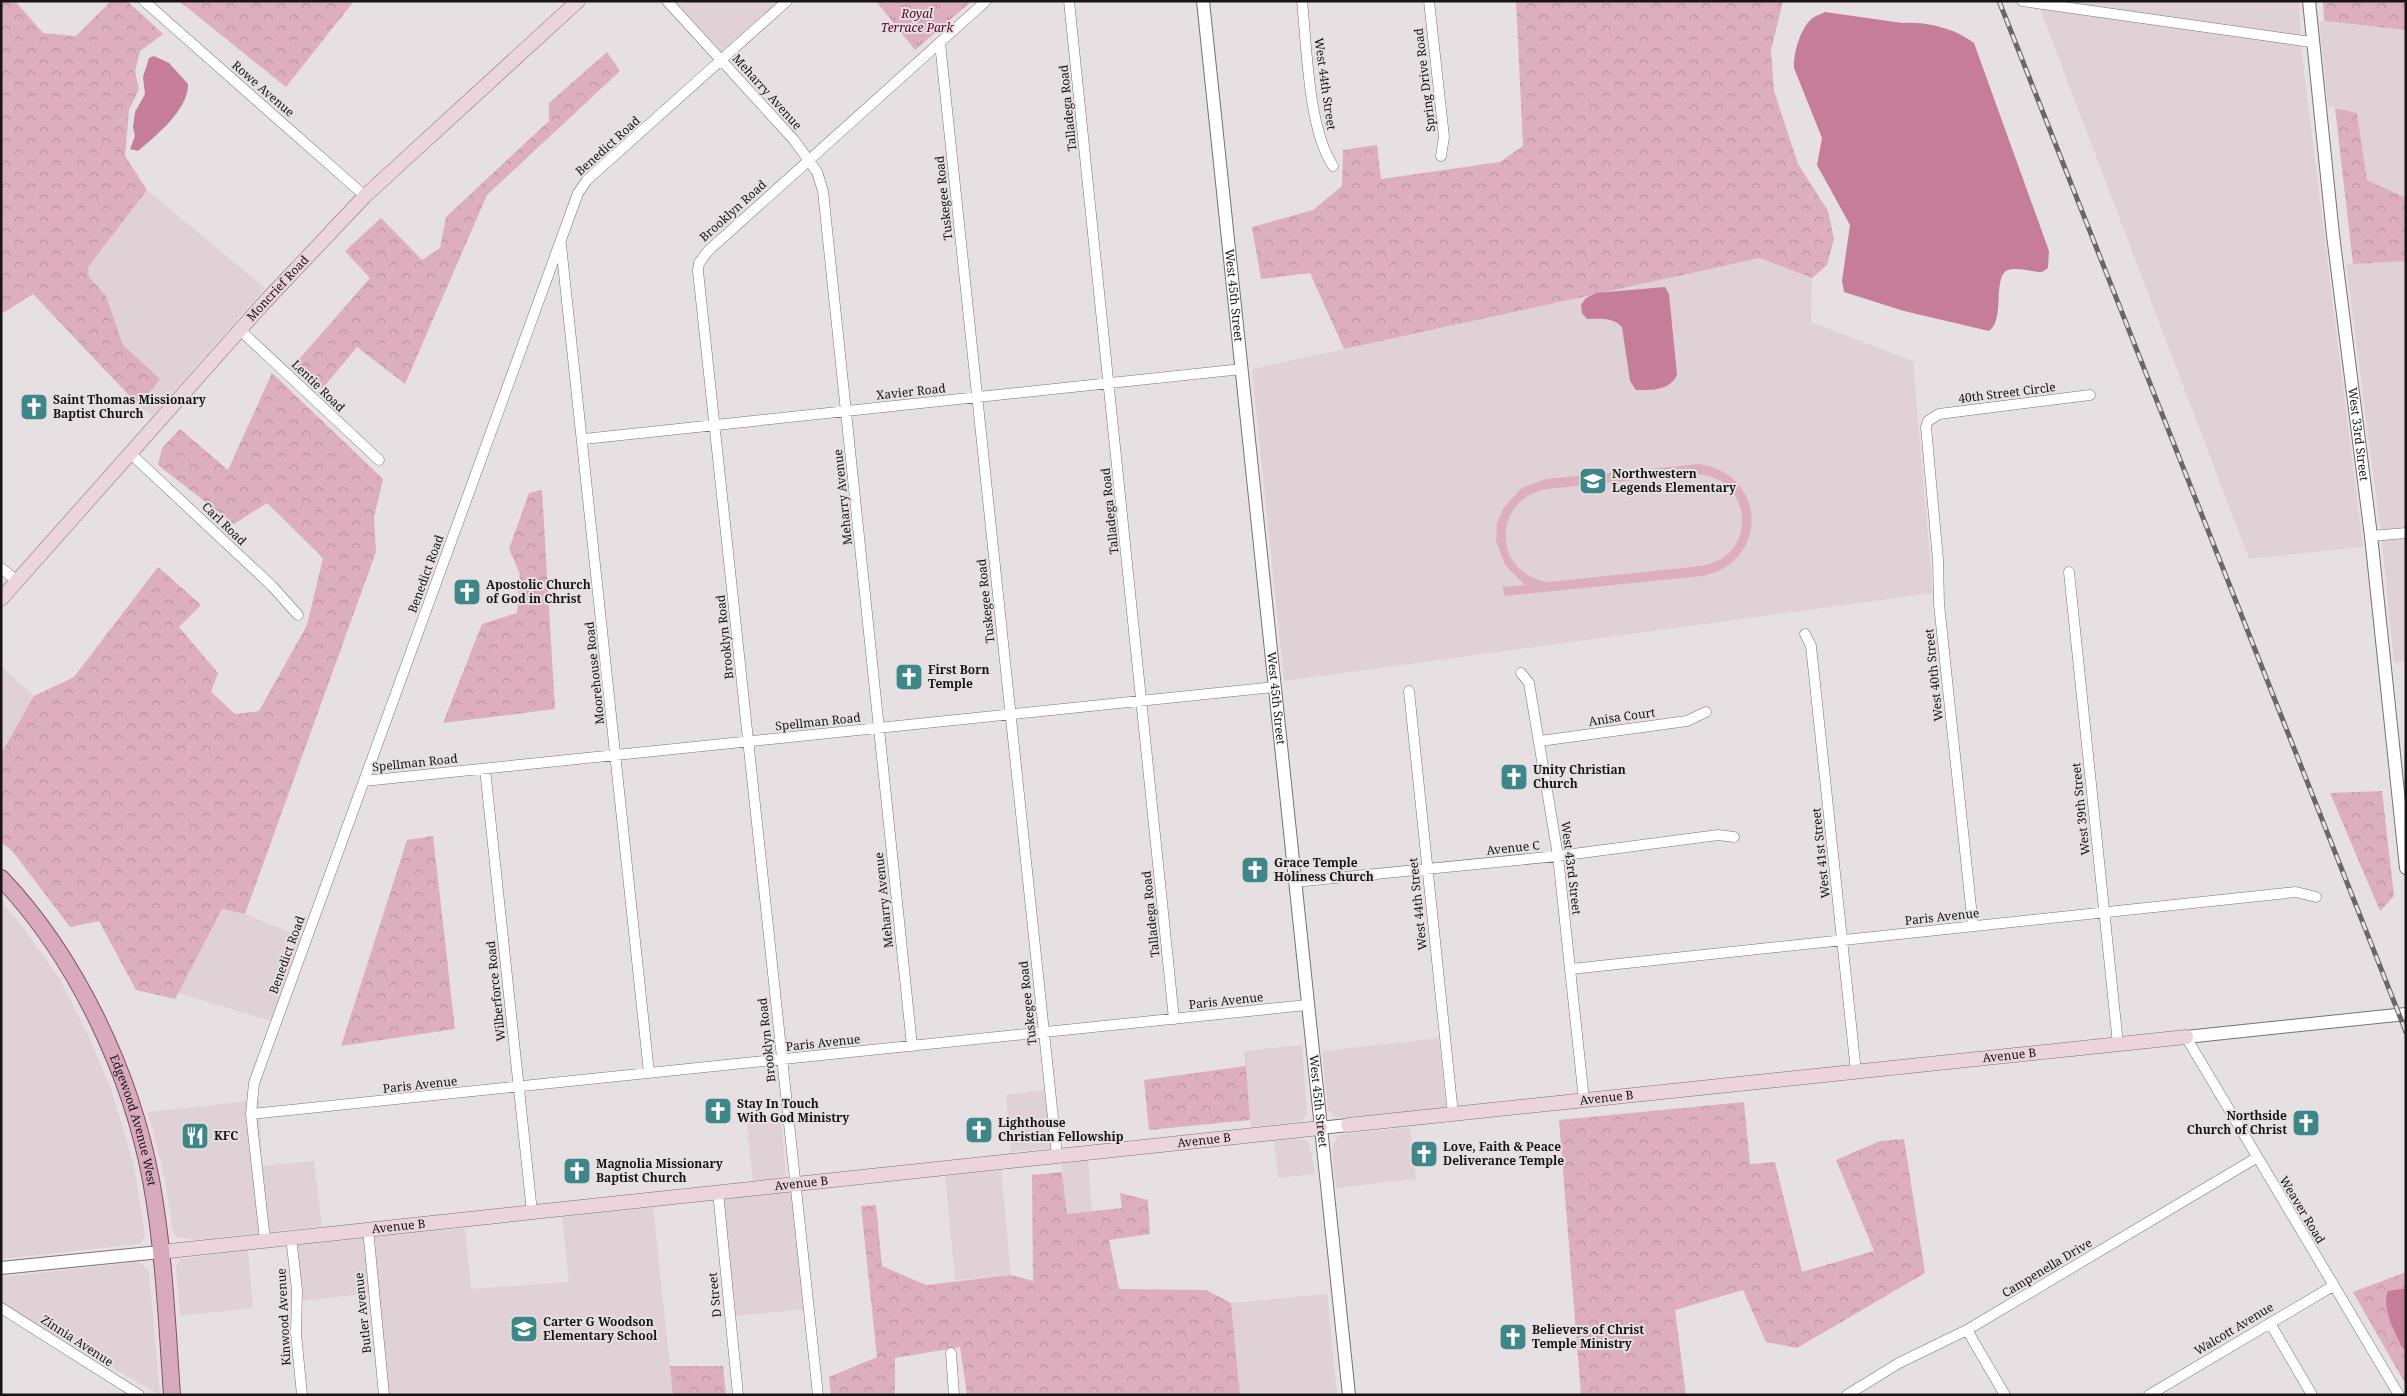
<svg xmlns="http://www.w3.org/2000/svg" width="2407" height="1396" viewBox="0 0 2407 1396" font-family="'Noto Serif',serif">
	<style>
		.built { fill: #e0d1d6 }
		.green { fill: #ddaebe; fill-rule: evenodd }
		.forest { fill: url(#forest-crowns) }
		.park { fill: url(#park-tufts) }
		.water { fill: #c57d98 }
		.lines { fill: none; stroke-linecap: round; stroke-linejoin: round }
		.minor-casing { stroke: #797274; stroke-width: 11 }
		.tertiary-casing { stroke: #797274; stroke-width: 14 }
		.secondary-casing { stroke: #797274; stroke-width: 15 }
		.primary-casing { stroke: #845064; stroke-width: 18 }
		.minor { stroke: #fff; stroke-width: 10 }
		.tertiary { stroke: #fff; stroke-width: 12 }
		.secondary { stroke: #ecd4dd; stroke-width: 14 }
		.primary { stroke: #d9a9bc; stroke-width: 16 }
		.rail-casing { stroke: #6a6668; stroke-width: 5 }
		.rail { stroke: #e7e0e2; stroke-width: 3; stroke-dasharray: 9; stroke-linecap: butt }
		.labels { text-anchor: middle; stroke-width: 4; stroke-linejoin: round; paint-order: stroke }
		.park-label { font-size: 12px; font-style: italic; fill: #58002f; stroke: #e7e0e2 }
		.street-label { font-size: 12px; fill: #161415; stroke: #e7e0e2 }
		.poi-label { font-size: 12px; font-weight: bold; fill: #161415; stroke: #e7e0e2; text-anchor: start }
	</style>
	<defs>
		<pattern id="forest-crowns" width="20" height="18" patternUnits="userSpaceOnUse" patternTransform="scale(1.25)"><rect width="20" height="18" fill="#ddaebe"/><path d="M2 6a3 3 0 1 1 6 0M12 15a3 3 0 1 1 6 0" fill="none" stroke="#bd95a2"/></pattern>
		<pattern id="park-tufts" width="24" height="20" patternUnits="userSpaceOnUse" patternTransform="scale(1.25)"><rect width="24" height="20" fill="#ddaebe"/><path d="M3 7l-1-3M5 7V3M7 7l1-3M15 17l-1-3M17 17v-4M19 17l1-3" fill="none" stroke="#bd95a2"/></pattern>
	</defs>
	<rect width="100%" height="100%" fill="#e7e0e2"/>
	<path class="built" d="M 674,1 L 780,1 L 722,53 Z
		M 2037,1 L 2299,1 L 2301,47 L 2363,547 L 2249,559 Z
		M 2319,21 L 2406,30 L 2406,198 L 2367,180 L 2357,113 L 2328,106 Z
		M 147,190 L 265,288 L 152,416 L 139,406 L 160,379 L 123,345 L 106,296 L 89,277 L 88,267 Z
		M 1760,258 L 1812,278 L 1811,322 L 1913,361 L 1933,593 L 1284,681 L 1252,369 Z
		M 2406,261 L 2406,662 L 2394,663 L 2382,542 L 2346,264 Z
		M 1,666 L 34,696 L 1,754 Z
		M 1,902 L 19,922 L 59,978 L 87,1033 L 110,1086 L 134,1165 L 145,1236 L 140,1244 L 1,1259 Z
		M 222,909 L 245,914 L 301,937 L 271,1021 L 178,993 Z
		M 1439,1038 L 1446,1108 L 1337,1118 L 1328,1110 L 1322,1051 Z
		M 1302,1045 L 1307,1113 L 1303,1120 L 1297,1122 L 1251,1127 L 1244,1051 Z
		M 1044,1090 L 1051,1148 L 1011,1152 L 1006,1095 Z
		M 259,1100 L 262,1166 L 314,1161 L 322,1226 L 194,1240 L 177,1237 L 173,1232 L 165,1180 L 148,1112 Z
		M 781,1114 L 786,1177 L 753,1181 L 746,1118 Z
		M 1410,1127 L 1416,1179 L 1336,1188 L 1332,1146 L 1339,1135 Z
		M 1299,1138 L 1309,1142 L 1315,1174 L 1278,1178 L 1274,1141 Z
		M 1088,1160 L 1092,1211 L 1066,1214 L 1062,1164 Z
		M 1001,1170 L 1011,1275 L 955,1280 L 945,1176 Z
		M 793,1192 L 806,1309 L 734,1316 L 723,1199 Z
		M 653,1207 L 673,1395 L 389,1395 L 378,1292 L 303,1301 L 297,1245 L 465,1228 L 471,1289 L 569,1282 L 562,1217 Z
		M 248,1250 L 253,1308 L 180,1316 L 176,1268 L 180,1259 Z
		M 136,1262 L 141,1263 L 149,1271 L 160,1395 L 1,1304 L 1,1277 Z
		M 1327,1294 L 1337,1393 L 1240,1395 L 1231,1303 Z"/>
	<path class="green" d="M 1699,464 C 1768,474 1769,563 1702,576 L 1504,596 L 1503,587 L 1525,585 L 1505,565 L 1496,541 L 1497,523 L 1504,507 L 1522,488 L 1546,479 ZM 1692,474 C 1753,472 1761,557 1701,566 L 1549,582 C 1492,575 1491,499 1547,489 Z"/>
	<path class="forest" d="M 1,1 L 15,1 L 43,33 L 76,36 L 111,1 L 127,1 L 163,34 L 140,51 L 135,72 L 139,89 L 129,110 L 125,156 L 147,190 L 88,267 L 89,277 L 106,296 L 123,345 L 160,379 L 139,406 L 33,294 L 3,313 L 1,312 Z
		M 179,1 L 354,1 L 286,87 Z
		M 1516,1 L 1783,1 L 1771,50 L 1774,91 L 1798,164 L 1828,211 L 1834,239 L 1827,265 L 1812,278 L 1760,258 L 1344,349 L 1310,273 L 1261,279 L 1252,227 L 1313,210 L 1342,186 L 1343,150 L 1377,145 L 1381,179 L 1500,162 L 1523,146 Z
		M 2323,1 L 2406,1 L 2406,30 L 2324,21 Z
		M 607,52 L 620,71 L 487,195 L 405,384 L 357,347 L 322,389 L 294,365 L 370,278 L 345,251 L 381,218 L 422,260 L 440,248 L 446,217 L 549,121 L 549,103 Z
		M 2335,108 L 2357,113 L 2367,180 L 2406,198 L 2406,261 L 2353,264 Z
		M 272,373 L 383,479 L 374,517 L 376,552 L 245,914 L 222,909 L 175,999 L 136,990 L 99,921 L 70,927 L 13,852 L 1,842 L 1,754 L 34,696 L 74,677 L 158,567 L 201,605 L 179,627 L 218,673 L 211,692 L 235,714 L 259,711 L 307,625 L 323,558 L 267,503 L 234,524 L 158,465 L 162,448 L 180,429 L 228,470 Z
		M 542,490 L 555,709 L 443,723 L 482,624 L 517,613 L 520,574 L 509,549 L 529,493 Z
		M 2382,791 L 2394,896 L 2380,911 L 2330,793 Z
		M 433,836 L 455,1029 L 341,1046 L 407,840 Z
		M 1246,1066 L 1250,1120 L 1149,1130 L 1144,1080 Z
		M 1744,1102 L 1750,1164 L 1775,1162 L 1802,1272 L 1874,1251 L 1836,1160 L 1880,1141 L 1904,1139 L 1925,1273 L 1797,1348 L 1766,1342 L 1743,1290 L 1675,1310 L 1686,1395 L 1581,1395 L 1559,1120 Z
		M 1062,1172 L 1067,1214 L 1122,1208 L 1120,1193 L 1148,1200 L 1150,1234 L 1109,1240 L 1119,1289 L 1206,1290 L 1231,1303 L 1240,1395 L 967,1395 L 960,1347 L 895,1358 L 895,1395 L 831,1395 L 829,1377 L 877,1357 L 861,1206 L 876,1205 L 882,1266 L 926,1285 L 1011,1275 L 1033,1281 L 1032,1175 Z
		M 2406,1272 L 2406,1288 L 2389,1291 C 2381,1309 2395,1330 2402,1348 L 2406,1350 L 2406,1385 L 2353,1292 Z
		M 670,1366 L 723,1366 L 726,1395 L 673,1395 Z"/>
	<path class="park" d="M 876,1 L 972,1 L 915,50 Z"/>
	<path class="water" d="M 1825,12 L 1902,23 C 1925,21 1955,28 1974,43 L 2049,251 L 2048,268 L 2042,272 C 2033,272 2014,266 2006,271 C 1993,280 2005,320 1989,331 L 1904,311 L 1844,292 L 1842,281 L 1850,225 L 1817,165 L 1822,138 L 1794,68 C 1793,54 1801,25 1814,17 C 1817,15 1822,14 1825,12 Z
		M 154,56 L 169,63 L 188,84 C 189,109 156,136 138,151 L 130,149 L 135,136 L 133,127 L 135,112 L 145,94 L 143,77 L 149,58 Z
		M 1665,287 L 1669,294 L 1677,375 C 1669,391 1652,390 1636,390 L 1630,381 L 1622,327 C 1612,317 1601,319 1587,319 L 1582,313 L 1581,305 L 1586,298 L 1596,293 Z
		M 2406,1288 L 2406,1350 L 2402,1348 C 2395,1331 2381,1309 2388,1291 Z"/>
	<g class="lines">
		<defs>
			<path id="minor" d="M 144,1 L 365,196
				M 667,1 L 794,140 L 817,172 L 823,191 L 912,1046
				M 1069,1 L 1174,1019
				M 1302,1 C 1307,48 1308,128 1333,166
				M 1429,1 L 1444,137 L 1441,156
				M 2022,1 L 2311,42
				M 940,43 L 1057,1156
				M 561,245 L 649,1073
				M 240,330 L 379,460
				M 584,439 L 1242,369
				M 130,453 L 272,586 L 298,615
				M 2371,536 L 2406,533
				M 1,568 L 17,581
				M 2069,572 L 2118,1044
				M 1805,634 L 1811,646 L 1856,1072
				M 1521,673 L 1529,683 L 1558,856 L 1584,1100
				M 1409,691 L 1453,1114
				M 1540,741 L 1687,721 L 1706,712
				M 485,769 L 532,1212
				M 364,781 L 1275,687
				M 1294,882 L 1558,856 L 1718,835 L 1734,837
				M 1973,926 L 1939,604 L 1938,560 L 1926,427 L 1928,421 L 1939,414 L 2090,395
				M 1571,969 L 2296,892 L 2316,897
				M 2186,1037 L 2399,1395
				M 251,1114 L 1307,1005
				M 718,1192 L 738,1395
				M 368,1229 L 384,1395
				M 291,1237 L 297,1290 L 296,1334 L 302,1395
				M 265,1240 L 251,1114 L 254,1083 L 578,193 L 587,180 L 787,1
				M 1,1308 L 139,1395
				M 2270,1323 L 2312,1395
				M 1967,1330 L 2005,1395
				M 951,1353 L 954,1395
				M 818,1395 L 698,271 L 699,263 L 708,251 L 986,1
				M 1847,1395 L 1899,1363 L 1967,1330 L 2256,1158
				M 2149,1395 L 2333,1286"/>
			<g id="tertiary">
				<path id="s1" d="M 1203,1 L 1349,1395"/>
				<path id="s2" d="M 2309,1 L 2333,235 L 2371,536 L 2406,868"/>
				<path d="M 2186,1037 L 2406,1014"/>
				<path d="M 1320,1128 L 1348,1125"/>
				<path d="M 1,1268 L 160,1252"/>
			</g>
			<g id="secondary">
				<path id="s3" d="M 1,599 L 262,305 L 365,196 L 578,1"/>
				<path id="s4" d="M 1348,1125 L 2186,1037"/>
				<path id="s5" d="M 160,1252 L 1320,1128"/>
			</g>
			<g id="primary">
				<path id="s6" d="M 1,878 C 76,957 131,1073 151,1180 C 164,1250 167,1324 172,1395"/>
			</g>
		</defs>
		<use href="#minor" class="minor-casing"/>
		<use href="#tertiary" class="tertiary-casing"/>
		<use href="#secondary" class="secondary-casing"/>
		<use href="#primary" class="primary-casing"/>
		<use href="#minor" class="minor"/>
		<use href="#tertiary" class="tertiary"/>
		<use href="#secondary" class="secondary"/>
		<use href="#primary" class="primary"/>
		<defs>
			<path id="rail" d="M 1999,1 L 2406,1032"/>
		</defs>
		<use href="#rail" class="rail-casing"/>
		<use href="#rail" class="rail"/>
	</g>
	<defs>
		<symbol id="church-square" viewBox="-11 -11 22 22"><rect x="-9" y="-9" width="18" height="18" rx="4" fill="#3e8688" stroke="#e7e0e2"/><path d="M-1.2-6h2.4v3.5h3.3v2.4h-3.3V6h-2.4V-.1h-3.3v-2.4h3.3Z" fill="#fff"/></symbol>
		<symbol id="school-square" viewBox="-11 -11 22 22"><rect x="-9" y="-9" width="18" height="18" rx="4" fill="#3e8688" stroke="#e7e0e2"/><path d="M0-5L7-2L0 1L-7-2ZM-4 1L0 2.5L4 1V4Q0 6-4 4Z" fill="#fff"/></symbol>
		<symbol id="restaurant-square" viewBox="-11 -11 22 22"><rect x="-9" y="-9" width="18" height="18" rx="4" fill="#3e8688" stroke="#e7e0e2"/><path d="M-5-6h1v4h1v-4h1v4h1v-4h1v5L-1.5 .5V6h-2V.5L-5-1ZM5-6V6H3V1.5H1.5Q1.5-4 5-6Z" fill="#fff"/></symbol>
	</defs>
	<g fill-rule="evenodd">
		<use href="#church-square" x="18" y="391" width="32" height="32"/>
		<use href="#school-square" x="1577" y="465" width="32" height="32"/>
		<use href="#church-square" x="451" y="576" width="32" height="32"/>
		<use href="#church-square" x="893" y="661" width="32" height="32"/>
		<use href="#church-square" x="1498" y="761" width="32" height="32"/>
		<use href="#church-square" x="1239" y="854" width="32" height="32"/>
		<use href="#church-square" x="702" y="1095" width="32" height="32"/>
		<use href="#church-square" x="2290" y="1107" width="32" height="32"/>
		<use href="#church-square" x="963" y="1114" width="32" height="32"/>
		<use href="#restaurant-square" x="179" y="1120" width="32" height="32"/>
		<use href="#church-square" x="1408" y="1138" width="32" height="32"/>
		<use href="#church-square" x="561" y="1155" width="32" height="32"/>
		<use href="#school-square" x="508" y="1313" width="32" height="32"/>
		<use href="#church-square" x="1497" y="1321" width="32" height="32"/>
	</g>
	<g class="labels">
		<g class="park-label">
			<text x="917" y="18">Royal<tspan x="917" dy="14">Terrace Park</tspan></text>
		</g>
		<g class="street-label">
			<text transform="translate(1425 80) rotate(-97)" y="4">Spring Drive Road</text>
			<text transform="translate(1325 84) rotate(82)" y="4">West 44th Street</text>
			<text transform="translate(263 89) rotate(41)" y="4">Rowe Avenue</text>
			<text transform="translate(767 92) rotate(48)" y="4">Meharry Avenue</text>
			<text transform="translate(1068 108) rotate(-96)" y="4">Talladega Road</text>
			<text transform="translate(608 146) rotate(-42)" y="4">Benedict Road</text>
			<text transform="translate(944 198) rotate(-96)" y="4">Tuskegee Road</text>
			<text transform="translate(733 211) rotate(-42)" y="4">Brooklyn Road</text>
			<text dy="4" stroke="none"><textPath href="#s3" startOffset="416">Moncrief Road</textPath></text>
			<text dy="4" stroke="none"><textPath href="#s1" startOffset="296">West 45th Street</textPath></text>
			<text transform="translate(318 386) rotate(44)" y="4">Lentie Road</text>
			<text transform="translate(911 392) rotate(-6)" y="4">Xavier Road</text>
			<text transform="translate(2007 393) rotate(-7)" y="4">40th Street Circle</text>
			<text dy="4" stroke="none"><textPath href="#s2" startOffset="436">West 33rd Street</textPath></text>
			<text transform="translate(843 497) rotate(-96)" y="4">Meharry Avenue</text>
			<text transform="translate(1110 511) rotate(-96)" y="4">Talladega Road</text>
			<text transform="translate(224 524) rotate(44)" y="4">Carl Road</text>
			<text transform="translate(426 574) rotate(-70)" y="4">Benedict Road</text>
			<text transform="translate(986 601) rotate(-96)" y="4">Tuskegee Road</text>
			<text transform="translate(725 637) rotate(-96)" y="4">Brooklyn Road</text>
			<text transform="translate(595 673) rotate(-96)" y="4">Moorehouse Road</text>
			<text transform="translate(1934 675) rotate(-96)" y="4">West 40th Street</text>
			<text dy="4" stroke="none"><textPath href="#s1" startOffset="701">West 45th Street</textPath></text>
			<text transform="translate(1622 717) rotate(-8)" y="4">Anisa Court</text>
			<text transform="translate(818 722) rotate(-6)" y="4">Spellman Road</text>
			<text transform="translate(415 763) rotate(-6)" y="4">Spellman Road</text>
			<text transform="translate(2081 809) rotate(-96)" y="4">West 39th Street</text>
			<text transform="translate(1513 848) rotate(-6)" y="4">Avenue C</text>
			<text transform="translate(1821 853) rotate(-96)" y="4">West 41st Street</text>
			<text transform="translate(1571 868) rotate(83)" y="4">West 43rd Street</text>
			<text transform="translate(884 900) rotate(-96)" y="4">Meharry Avenue</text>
			<text transform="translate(1418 904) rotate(-96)" y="4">West 44th Street</text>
			<text transform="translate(1151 914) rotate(-96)" y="4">Talladega Road</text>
			<text transform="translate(1942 917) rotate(-6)" y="4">Paris Avenue</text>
			<text transform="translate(287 955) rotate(-70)" y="4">Benedict Road</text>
			<text transform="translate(496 991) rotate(-96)" y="4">Wilberforce Road</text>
			<text transform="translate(1226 1001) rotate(-6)" y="4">Paris Avenue</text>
			<text transform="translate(1028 1003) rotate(-96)" y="4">Tuskegee Road</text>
			<text transform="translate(767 1040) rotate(-96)" y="4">Brooklyn Road</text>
			<text transform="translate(823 1043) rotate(-6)" y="4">Paris Avenue</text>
			<text dy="4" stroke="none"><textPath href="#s4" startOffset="665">Avenue B</textPath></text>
			<text transform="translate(420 1085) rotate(-6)" y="4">Paris Avenue</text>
			<text dy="4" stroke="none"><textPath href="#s4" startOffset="260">Avenue B</textPath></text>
			<text dy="4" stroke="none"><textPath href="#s1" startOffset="1106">West 45th Street</textPath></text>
			<text dy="4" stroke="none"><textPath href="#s6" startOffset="279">Edgewood Avenue West</textPath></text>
			<text dy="4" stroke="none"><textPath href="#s5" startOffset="1050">Avenue B</textPath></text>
			<text dy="4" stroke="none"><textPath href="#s5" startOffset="645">Avenue B</textPath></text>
			<text transform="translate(2302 1210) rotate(59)" y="4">Weaver Road</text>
			<text dy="4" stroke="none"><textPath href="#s5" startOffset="240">Avenue B</textPath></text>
			<text transform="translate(2047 1268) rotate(-31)" y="4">Campenella Drive</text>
			<text transform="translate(715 1295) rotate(-96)" y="4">D Street</text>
			<text transform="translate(363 1313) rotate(-96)" y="4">Butler Avenue</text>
			<text transform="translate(284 1317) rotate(-93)" y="4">Kinwood Avenue</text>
			<text transform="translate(2234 1329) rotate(-31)" y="4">Walcott Avenue</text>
			<text transform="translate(77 1341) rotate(33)" y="4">Zinnia Avenue</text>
		</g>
		<g class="poi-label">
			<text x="53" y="404">Saint Thomas Missionary<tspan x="53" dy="14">Baptist Church</tspan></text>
			<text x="1612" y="478">Northwestern<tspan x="1612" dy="14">Legends Elementary</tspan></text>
			<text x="486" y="589">Apostolic Church<tspan x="486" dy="14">of God in Christ</tspan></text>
			<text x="928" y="674">First Born<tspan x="928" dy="14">Temple</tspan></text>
			<text x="1533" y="774">Unity Christian<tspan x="1533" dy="14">Church</tspan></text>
			<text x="1274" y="867">Grace Temple<tspan x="1274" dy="14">Holiness Church</tspan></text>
			<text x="737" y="1108">Stay In Touch<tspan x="737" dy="14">With God Ministry</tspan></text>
			<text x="2287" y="1120" text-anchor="end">Northside<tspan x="2287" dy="14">Church of Christ</tspan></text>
			<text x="998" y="1127">Lighthouse<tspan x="998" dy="14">Christian Fellowship</tspan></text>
			<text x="214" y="1140">KFC</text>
			<text x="1443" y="1151">Love, Faith &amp; Peace<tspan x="1443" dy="14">Deliverance Temple</tspan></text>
			<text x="596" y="1168">Magnolia Missionary<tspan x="596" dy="14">Baptist Church</tspan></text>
			<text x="543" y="1326">Carter G Woodson<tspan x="543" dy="14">Elementary School</tspan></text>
			<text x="1532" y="1334">Believers of Christ<tspan x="1532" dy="14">Temple Ministry</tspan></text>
		</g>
	</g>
	<rect width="2407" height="1396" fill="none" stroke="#161415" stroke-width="5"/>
</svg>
